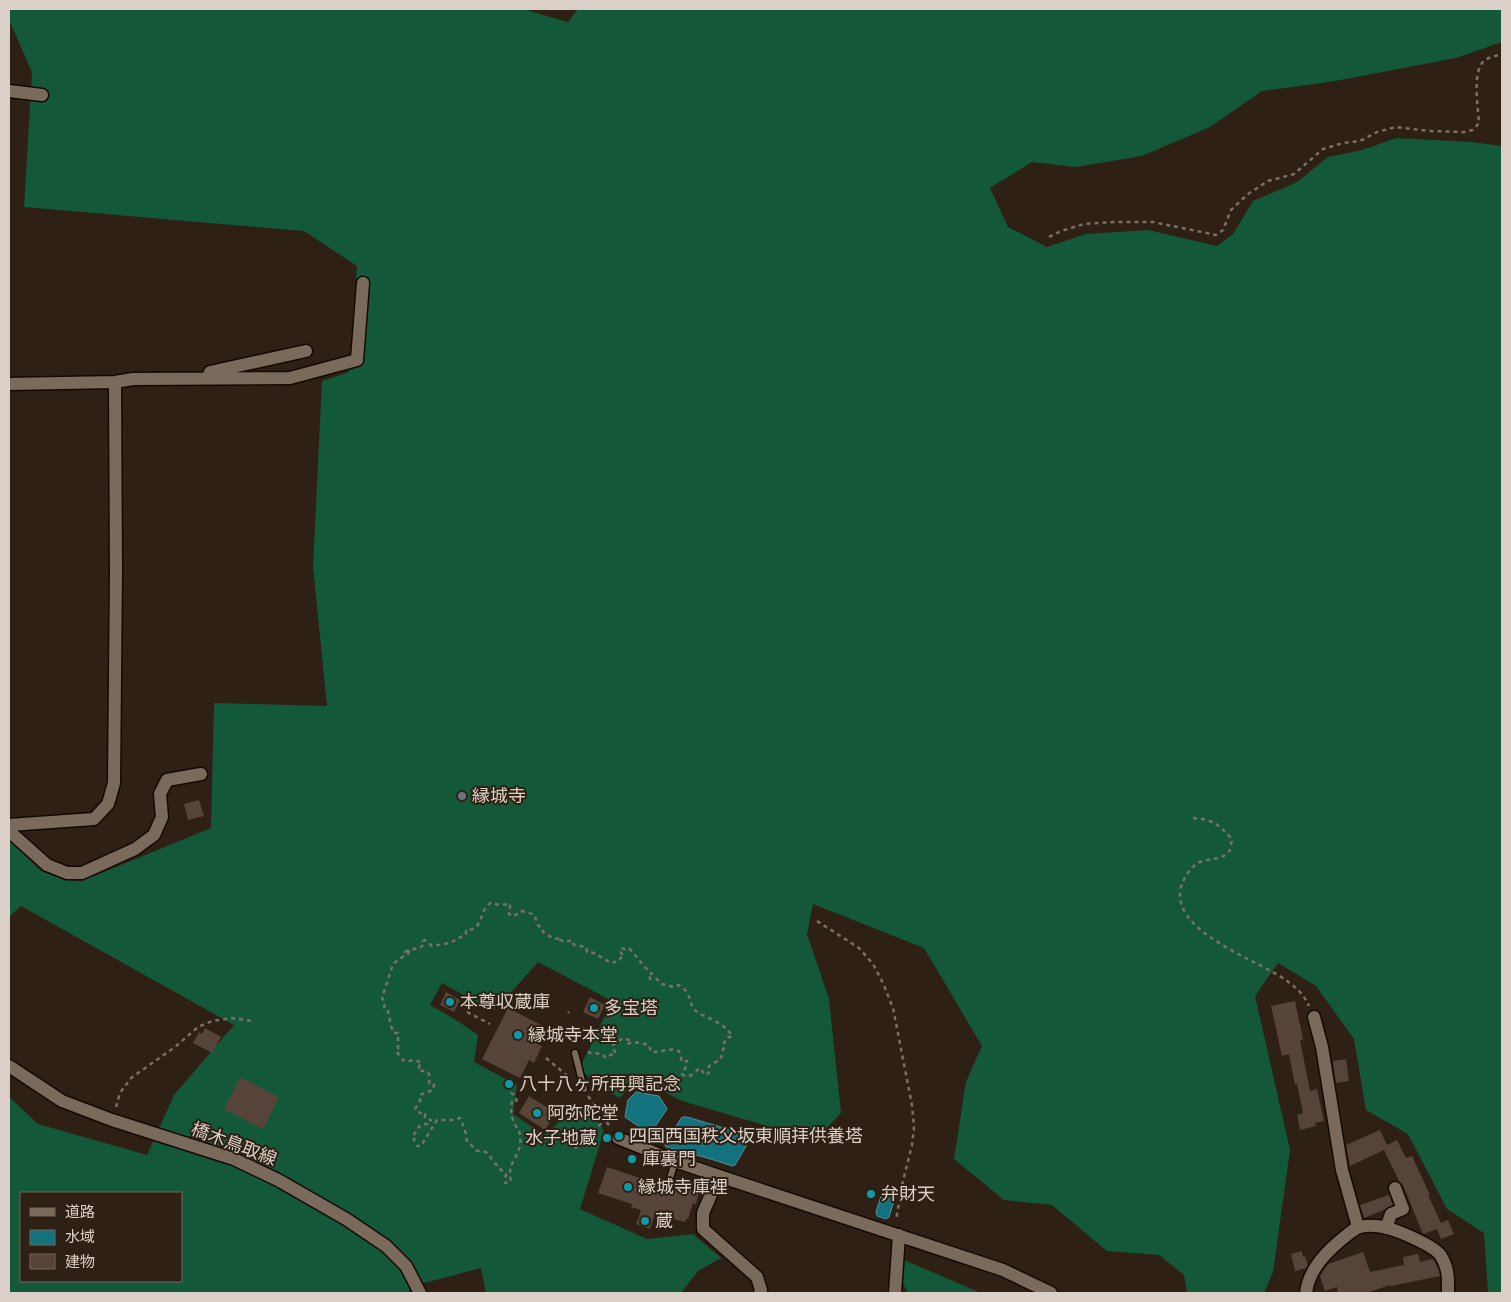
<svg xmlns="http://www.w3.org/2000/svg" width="1511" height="1302" viewBox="0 0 1511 1302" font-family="'Exo 2','Noto Sans JP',sans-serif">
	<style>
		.forest { fill: #14583a; fill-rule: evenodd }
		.water { fill: #12737e; stroke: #4e8f94 }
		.building { fill: #56433a }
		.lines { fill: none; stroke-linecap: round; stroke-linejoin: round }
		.service-casing { stroke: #160902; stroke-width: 9 }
		.minor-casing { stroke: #160902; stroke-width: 15 }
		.secondary-casing { stroke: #160902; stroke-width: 15 }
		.path { stroke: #7c6f65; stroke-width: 2.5; stroke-dasharray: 4 4; stroke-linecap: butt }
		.service { stroke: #7a6a5b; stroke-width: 6 }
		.minor { stroke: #7a6a5b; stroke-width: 12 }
		.secondary { stroke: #7a6a5b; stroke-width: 12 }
		.worship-dot { fill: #6b7280; stroke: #2e2014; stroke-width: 2 }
		.culture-dot { fill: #0f9aa8; stroke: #2e2014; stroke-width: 2 }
		.labels { text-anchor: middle; stroke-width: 4; stroke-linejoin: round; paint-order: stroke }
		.poi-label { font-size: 18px; fill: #dad0c8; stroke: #2e2014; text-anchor: start }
		.street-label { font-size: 18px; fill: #dad0c8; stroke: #2e2014 }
	</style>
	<rect width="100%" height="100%" fill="#2e2014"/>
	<path class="forest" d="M 9,9 L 529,9 L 529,11 L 568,22 L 578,9 L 1502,9 L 1502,42 L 1456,58 L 1335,81 L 1262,91 L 1210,127 L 1142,156 L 1076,167 L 1032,162 L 990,188 L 1008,227 L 1047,247 L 1086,234 L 1148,230 L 1217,246 L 1233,234 L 1253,201 L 1297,182 L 1328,157 L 1362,150 L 1396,138 L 1471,142 L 1502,146 L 1502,1293 L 1488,1293 L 1484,1233 L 1447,1209 L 1408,1134 L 1366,1110 L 1354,1039 L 1316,986 L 1278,963 L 1255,996 L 1290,1150 L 1273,1272 L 1264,1293 L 1187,1293 L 1184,1275 L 1159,1255 L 1107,1251 L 1052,1205 L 1004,1200 L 954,1159 L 966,1082 L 982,1046 L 924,948 L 813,904 L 807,934 L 829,999 L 841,1113 L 815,1140 L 682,1101 L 661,1090 L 632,1086 L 619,1098 L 579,1070 L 612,1001 L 538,962 L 508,996 L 493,1010 L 469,998 L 442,983 L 430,1005 L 456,1020 L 478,1035 L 474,1062 L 517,1085 L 513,1114 L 544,1135 L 578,1106 L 588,1106 L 604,1131 L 580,1209 L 647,1239 L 693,1234 L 721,1258 L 698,1271 L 681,1293 L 486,1293 L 481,1268 L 409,1287 L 409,1293 L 9,1293 L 9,1097 L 38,1124 L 147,1155 L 174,1095 L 234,1025 L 21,906 L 9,917 L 9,840 L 41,871 L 65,880 L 82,881 L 211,828 L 214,703 L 327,706 L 313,566 L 322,381 L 349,372 L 357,266 L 304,231 L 24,207 L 32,72 L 9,20 ZM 21,1193 L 181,1193 L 181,1281 L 21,1281 Z
		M 902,1259 L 981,1293 L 908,1293 L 901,1280 Z"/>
	<path class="water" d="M 636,1092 L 659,1096 L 666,1107 L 667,1109 L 652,1131 L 644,1130 L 625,1117 L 628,1100 Z
		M 682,1117 L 687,1117 L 748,1135 L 750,1138 L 745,1148 L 735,1165 L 732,1166 C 710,1158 688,1153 666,1147 L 664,1144 Z
		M 885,1195 L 893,1197 L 894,1201 L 889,1217 L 886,1219 L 877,1216 L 876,1212 L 881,1196 Z"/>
	<path class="building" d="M 199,800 L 204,816 L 188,820 L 184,804 Z
		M 446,992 L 460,1000 L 454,1012 L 440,1005 Z
		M 590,997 L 605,1005 L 598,1019 L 583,1012 Z
		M 1295,1001 L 1303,1039 L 1300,1040 L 1310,1091 L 1317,1089 L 1324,1121 L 1315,1123 L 1316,1126 L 1300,1130 L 1297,1115 L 1303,1113 L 1297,1084 L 1295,1085 L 1289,1054 L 1282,1056 L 1271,1006 Z
		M 508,1008 L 545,1027 L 537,1044 L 542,1046 L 534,1063 L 529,1060 L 520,1078 L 482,1059 Z
		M 205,1028 L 221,1037 L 212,1053 L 193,1043 L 199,1032 L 202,1034 Z
		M 1346,1059 L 1349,1081 L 1336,1083 L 1333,1061 Z
		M 240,1077 L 279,1097 L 263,1129 L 224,1109 Z
		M 529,1096 L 556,1113 L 545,1130 L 519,1113 Z
		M 1380,1130 L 1387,1145 L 1397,1140 L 1406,1158 L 1412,1156 L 1430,1195 L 1428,1195 L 1441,1223 L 1448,1220 L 1454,1234 L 1441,1239 L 1437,1229 L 1423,1234 L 1403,1185 L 1399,1181 L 1384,1150 L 1350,1166 L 1346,1145 Z
		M 607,1167 L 672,1189 L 674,1182 L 700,1188 L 696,1204 L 693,1203 L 688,1219 L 686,1219 L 685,1222 L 655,1214 L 650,1229 L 636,1224 L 641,1210 L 631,1207 L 632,1204 L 598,1193 Z
		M 1389,1195 L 1393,1205 L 1384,1210 L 1364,1218 L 1360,1205 Z
		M 1302,1251 L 1303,1257 L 1305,1256 L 1308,1265 L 1306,1268 L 1295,1271 L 1291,1254 Z
		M 1363,1252 L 1370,1272 L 1404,1265 L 1403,1257 L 1418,1254 L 1420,1262 L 1433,1259 L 1438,1268 L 1440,1276 L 1391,1286 L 1390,1285 L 1366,1293 L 1338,1293 L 1337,1287 L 1325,1291 L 1320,1276 L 1328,1264 Z"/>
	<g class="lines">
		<defs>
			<path id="service" d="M 575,1053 L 584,1089
				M 669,1182 L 675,1161"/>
			<path id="minor" d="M 9,91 L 42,95
				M 208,377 L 210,372 L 306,351
				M 9,384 L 115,382 L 133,379 L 290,378 L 357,360 L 363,283
				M 9,825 L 94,819 L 108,804 L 114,783 L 116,571 L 115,382
				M 9,831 L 47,865 L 67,873 L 82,873 L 135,849 L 154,835 L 162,817 L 160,794 L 167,780 L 201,774
				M 1314,1017 L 1322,1047 L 1342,1170 L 1358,1227
				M 618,1138 L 675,1161 L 719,1176 L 1003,1270 L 1051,1293
				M 719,1176 L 703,1213 L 703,1229 L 757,1277 L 761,1290 L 760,1293
				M 1386,1228 L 1391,1214 L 1403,1209 L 1395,1188
				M 895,1293 L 899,1235
				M 1306,1293 C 1309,1268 1328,1250 1347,1235 C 1351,1232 1355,1228 1360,1227 C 1368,1225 1379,1226 1387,1228 C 1399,1231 1435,1246 1441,1256 C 1449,1269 1448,1279 1448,1293"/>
			<path id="secondary" d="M 9,1066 L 62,1101 L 112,1120 L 234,1159 L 278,1180 L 346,1219 L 386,1246 L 406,1266 L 420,1293"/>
		</defs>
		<use href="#service" class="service-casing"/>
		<use href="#minor" class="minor-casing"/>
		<use href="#secondary" class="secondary-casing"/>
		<path class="path" d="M 1049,237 L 1061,231 L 1084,224 L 1115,222 L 1153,222 L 1216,235 L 1223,230 L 1231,210 L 1248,194 L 1268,181 L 1294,174 L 1323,149 L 1343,143 L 1360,141 L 1377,132 L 1396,127 L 1429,131 L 1464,132 L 1473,130 L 1479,123 C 1478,108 1472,71 1484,61 C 1488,57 1497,56 1502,54
			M 1193,818 C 1213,819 1219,825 1232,839 L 1230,850 C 1228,853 1225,856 1221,857 C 1210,861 1200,858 1191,869 C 1145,925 1257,958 1287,981 C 1297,988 1304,995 1309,1006
			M 817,921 L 859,948 L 873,964 L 883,983 L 893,1008 L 912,1105 L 914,1128 L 912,1145 L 903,1181 L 896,1220
			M 467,1012 L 490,1024
			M 568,1012 L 569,1013
			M 583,1029 L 584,1028
			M 546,1058 L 570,1078
			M 510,1086 L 509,1092 L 515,1095 L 517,1102 L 512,1102 C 510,1112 512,1123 519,1130 C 520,1135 521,1142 520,1146 C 516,1161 507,1164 511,1181 L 505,1183 L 506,1174 L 499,1168 L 496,1164 L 494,1163 C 489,1155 488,1150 477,1151 C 471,1143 465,1144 466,1133 C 463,1128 463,1123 460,1118 L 453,1120 L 437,1120 L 421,1146 L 417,1146 L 414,1139 L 412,1138 L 418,1128 L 422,1124 L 427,1124 L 427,1121 L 431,1120 L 425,1117 L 425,1114 L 423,1115 L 415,1109 L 420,1101 L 420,1095 L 433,1090 L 434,1084 L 432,1083 L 429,1083 L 430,1077 L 428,1072 L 418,1070 L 420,1065 L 421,1065 L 421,1063 L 416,1060 C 401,1062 405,1062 396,1051 L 398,1049 L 398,1033 L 394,1033 L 391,1026 L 388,1011 L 384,1008 L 385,1003 L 382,998 L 393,964 L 405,955 L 408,954 L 409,951 L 405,952 C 412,947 421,951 424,943 L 423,941 L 425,940 L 432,946 L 450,943 L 466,934 L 466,930 C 478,930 479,923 483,913 C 484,909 488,906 490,903 L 500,905 L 510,904 L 510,907 L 508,912 L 511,916 L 514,916 L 521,911 L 533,914 L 535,916 L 537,924 L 543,930 L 543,932 L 554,939 L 561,938 L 560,940 L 566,942 L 572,940 L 574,945 L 586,947 L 587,952 L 594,953 L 611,963 L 619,961 L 622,956 L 624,955 L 621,953 L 621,948 L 625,949 L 629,948 C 637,957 643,966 652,974 L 649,974 L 650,979 L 657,979 L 662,984 L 674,987 L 678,985 C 693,992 688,1005 696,1011 C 707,1019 727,1023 732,1037 L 728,1037 L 724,1043 L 725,1048 L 723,1049 L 721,1059 L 709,1066 L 708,1070 L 709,1073 L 705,1075 L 700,1068 C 694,1072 690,1080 682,1074 L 685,1069 L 687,1061 L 682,1062 L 679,1051 C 667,1047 662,1053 651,1052 L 649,1045 L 634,1042 L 627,1044 L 629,1040 L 623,1038 L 613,1045 L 613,1049 L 616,1053 L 614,1053 L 606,1058 L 602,1054 L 586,1052
			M 588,1096 L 611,1128
			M 116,1107 L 120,1093 L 131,1078 L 175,1047 L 198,1027 L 212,1021 L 232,1018 L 252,1021
			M 575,1148 L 605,1120"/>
		<use href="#service" class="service"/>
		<use href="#minor" class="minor"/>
		<use href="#secondary" class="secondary"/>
	</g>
	<circle class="worship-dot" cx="462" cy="796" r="5"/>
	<g class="culture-dot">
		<circle cx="450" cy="1002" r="5"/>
		<circle cx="594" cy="1008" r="5"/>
		<circle cx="518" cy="1035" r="5"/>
		<circle cx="509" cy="1084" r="5"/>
		<circle cx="537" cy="1113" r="5"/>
		<circle cx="619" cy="1136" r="5"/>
		<circle cx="607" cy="1138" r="5"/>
		<circle cx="632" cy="1159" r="5"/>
		<circle cx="628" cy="1187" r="5"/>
		<circle cx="871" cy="1194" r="5"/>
		<circle cx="645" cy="1221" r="5"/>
	</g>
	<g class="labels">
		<g class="poi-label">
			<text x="472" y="802">縁城寺</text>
			<text x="460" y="1008">本尊収蔵庫</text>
			<text x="604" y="1014">多宝塔</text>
			<text x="528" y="1041">縁城寺本堂</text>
			<text x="519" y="1090">八十八ヶ所再興記念</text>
			<text x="547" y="1119">阿弥陀堂</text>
			<text x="629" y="1142">四国西国秩父坂東順拝供養塔</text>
			<text x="597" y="1144" text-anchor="end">水子地蔵</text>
			<text x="642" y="1165">庫裏門</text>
			<text x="638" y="1193">縁城寺庫裡</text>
			<text x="881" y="1200">弁財天</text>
			<text x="655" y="1227">蔵</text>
		</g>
		<g class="street-label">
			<text transform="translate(234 1144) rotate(21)" y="6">橋木鳥取線</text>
		</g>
	</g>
	<rect width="1511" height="1302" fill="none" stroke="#dad0c8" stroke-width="20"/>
	<rect x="20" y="1192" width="162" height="90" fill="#2e2014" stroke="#73665c"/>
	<rect x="30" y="1208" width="25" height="8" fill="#7a6a5b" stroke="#73665c"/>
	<text x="65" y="1217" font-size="15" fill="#dad0c8">道路</text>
	<rect x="30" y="1230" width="25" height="15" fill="#12737e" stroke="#73665c"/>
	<text x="65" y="1242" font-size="15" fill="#dad0c8">水域</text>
	<rect x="30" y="1254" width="25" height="15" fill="#56433a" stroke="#73665c"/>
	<text x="65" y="1267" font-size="15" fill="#dad0c8">建物</text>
</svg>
